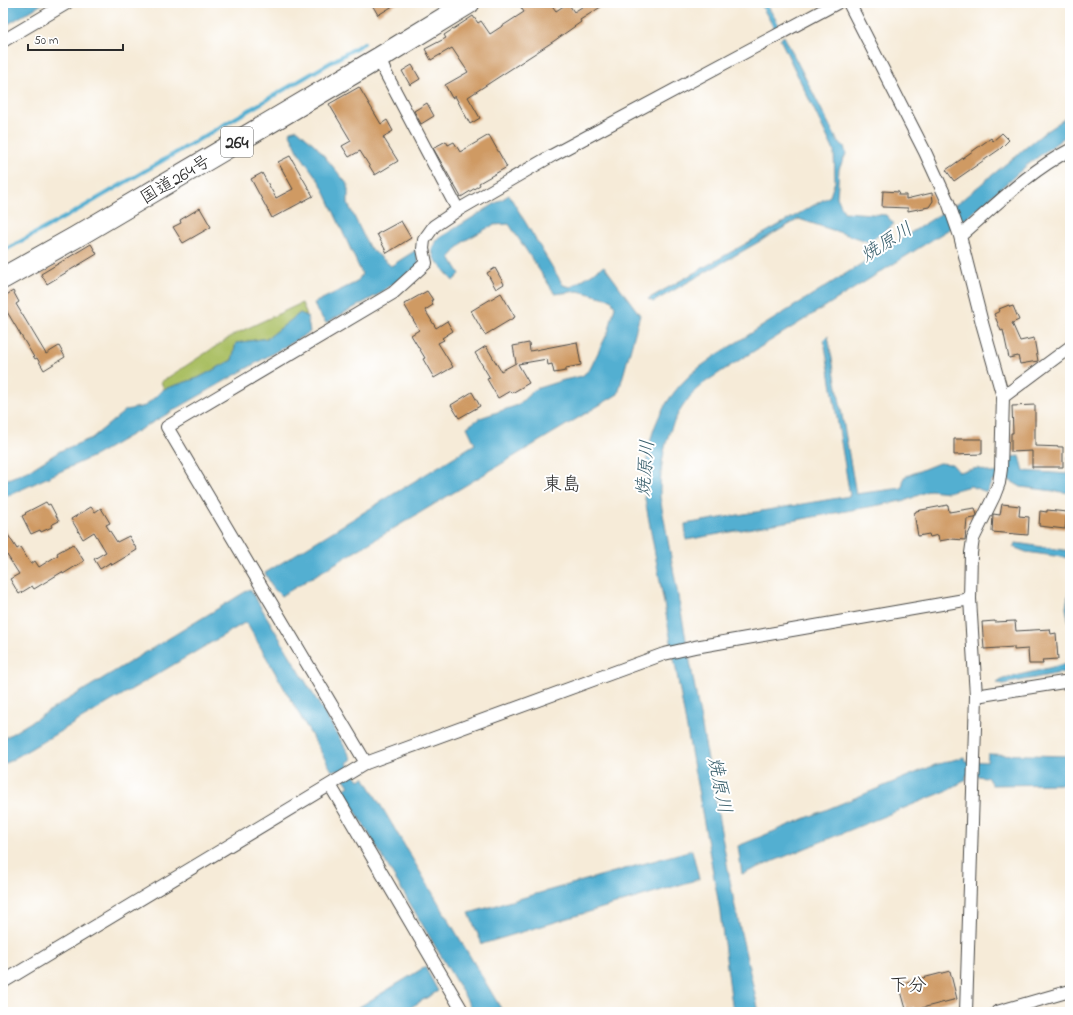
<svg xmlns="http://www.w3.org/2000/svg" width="1073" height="1015" viewBox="0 0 1073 1015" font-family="'Indie Flower','Klee One',sans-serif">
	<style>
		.green { fill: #aabf64; stroke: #6a7548 }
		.water { fill: #53afd1; stroke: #3f6d7e }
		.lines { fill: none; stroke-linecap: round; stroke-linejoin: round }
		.stream { stroke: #53afd1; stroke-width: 4 }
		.building { fill: #cf9a63 }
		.street-casing { stroke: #494845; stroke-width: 14 }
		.highway-casing { stroke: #494845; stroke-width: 23 }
		.street { stroke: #fff; stroke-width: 12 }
		.highway { stroke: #fff; stroke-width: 21 }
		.labels { text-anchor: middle; stroke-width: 4; stroke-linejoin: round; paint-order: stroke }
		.shield { fill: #fff; stroke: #6b6b6b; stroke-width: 1 }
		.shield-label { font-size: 17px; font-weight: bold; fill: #2b2b2b }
		.street-label { font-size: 18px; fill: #2b2b2b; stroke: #fff }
		.water-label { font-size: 19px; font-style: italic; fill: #3b606d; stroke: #fff }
		.neighbourhood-label { font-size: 19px; fill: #2b2b2b; stroke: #fff }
	</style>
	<rect width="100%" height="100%" fill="#fff"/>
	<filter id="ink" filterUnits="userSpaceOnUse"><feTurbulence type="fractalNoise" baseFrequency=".025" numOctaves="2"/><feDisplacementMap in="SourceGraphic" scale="8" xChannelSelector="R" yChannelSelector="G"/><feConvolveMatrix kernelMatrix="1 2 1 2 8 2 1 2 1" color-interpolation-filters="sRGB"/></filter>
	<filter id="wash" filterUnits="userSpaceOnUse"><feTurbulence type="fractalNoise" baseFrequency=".012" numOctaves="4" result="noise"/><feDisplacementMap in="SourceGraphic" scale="16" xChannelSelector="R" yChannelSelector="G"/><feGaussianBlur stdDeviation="0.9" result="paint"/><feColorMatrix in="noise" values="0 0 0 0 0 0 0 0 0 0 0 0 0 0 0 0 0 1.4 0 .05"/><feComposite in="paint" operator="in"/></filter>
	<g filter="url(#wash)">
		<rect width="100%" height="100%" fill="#f6ebd8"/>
		<path class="green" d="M 302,303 L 307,316 L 300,313 L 268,338 L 236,343 L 232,360 L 198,378 L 164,389 L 161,382 L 235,334 Z"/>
		<path class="water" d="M 3,3 L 44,3 L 3,27 Z
			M 760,3 L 766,3 L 779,25 L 774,28 Z
			M 784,36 L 838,142 L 844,146 L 846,154 L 839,169 L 837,197 L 844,212 L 886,215 L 894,224 L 869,242 L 799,219 L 653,302 L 648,299 L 830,196 L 835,181 L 834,151 L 780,39 Z
			M 1070,115 L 1070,133 L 1026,166 L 967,218 L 722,371 C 714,377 704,382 697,389 C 667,420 660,456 660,497 L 734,902 L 759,1012 L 733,1012 L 719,905 L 645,499 C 644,451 652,412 688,377 C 696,369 706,363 715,356 L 958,203 L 1045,132 Z
			M 297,129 L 316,146 L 348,185 L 348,204 L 369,247 L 391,266 L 416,250 L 419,265 L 379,294 L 326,323 L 317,311 L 314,303 L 357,282 L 362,274 L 321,184 L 299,153 L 289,132 Z
			M 509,195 L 563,285 L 571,287 L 604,266 L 640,315 L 618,394 L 281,596 L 273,588 L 265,573 L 475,444 L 467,427 L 480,418 L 518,405 L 535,389 L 564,380 L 582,376 L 590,369 L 609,330 L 615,306 L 610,299 L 578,291 L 555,294 L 509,224 L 493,225 L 464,241 L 450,257 L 460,274 L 453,281 L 434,258 L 432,250 L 436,240 Z
			M 300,313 L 307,316 L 310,332 L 96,455 L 3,498 L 3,481 L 30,470 L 60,451 L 92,438 L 126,410 L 145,406 L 164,389 L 198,378 L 232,360 L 236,343 L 268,338 Z
			M 828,336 L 856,494 L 902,488 L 904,477 L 939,463 L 952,464 L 959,472 L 978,468 L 991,473 L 1008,471 L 1008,457 L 1020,456 L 1024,471 L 1068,474 L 1068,457 L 1070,456 L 1070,493 L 1021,487 L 1009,480 L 992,481 L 987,492 L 970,486 L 948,492 L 930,490 L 907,500 L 686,540 L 685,524 L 850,496 L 824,340 Z
			M 1016,543 L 1070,551 L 1070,560 L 1069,558 L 1026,552 L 1013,547 Z
			M 1070,582 L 1070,671 L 1004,684 L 997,683 L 1003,679 L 1069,663 L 1069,623 L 1066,608 Z
			M 250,589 L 352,759 L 347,763 L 359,780 L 364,777 L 503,1012 L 474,1012 L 343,790 L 349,786 L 337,769 L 332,771 L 246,622 L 3,765 L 3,739 Z
			M 988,754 L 1070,756 L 1070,784 L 992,785 L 987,777 L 966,775 L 966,780 L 946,791 L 742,874 L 738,846 L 935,765 L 964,757 L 965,761 L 987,762 Z
			M 692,850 L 699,879 L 482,944 L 469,913 Z
			M 425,967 L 438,991 L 403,1012 L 351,1012 Z"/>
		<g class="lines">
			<path class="stream" d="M 3,251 L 78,210 L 364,43"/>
		</g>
		<g id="blocks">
			<path class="building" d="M 371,3 L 398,3 L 378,15 Z
				M 518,3 L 550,3 L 556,11 L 568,3 L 574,12 L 588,3 L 607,3 L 580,20 L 581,22 L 554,41 L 468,97 L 480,118 L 470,124 L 455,96 L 452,98 L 445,85 L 468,72 L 452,48 L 431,60 L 425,49 L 446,38 L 444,35 L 473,16 L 478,23 L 481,21 L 490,34 L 524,12 Z
				M 412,65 L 420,79 L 410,85 L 402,71 Z
				M 359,87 L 381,124 L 387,120 L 393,131 L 383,137 L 398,161 L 375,175 L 360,151 L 349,157 L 342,146 L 351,141 L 329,104 Z
				M 427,103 L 434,116 L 421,124 L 414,111 Z
				M 1002,133 L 1009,140 L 1000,149 L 954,181 L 946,170 L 991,138 L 993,141 Z
				M 489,135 L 507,167 L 479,183 L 480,185 L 461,197 L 433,148 L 446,141 L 448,145 L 454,142 L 460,152 Z
				M 290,156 L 313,196 L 272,218 L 251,179 L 262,173 L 276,198 L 293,189 L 278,162 Z
				M 883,191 L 899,192 L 898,195 L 906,195 L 906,199 L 932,193 L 933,201 L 929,207 L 908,211 L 908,208 L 882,207 Z
				M 200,208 L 211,227 L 183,243 L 173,227 L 181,223 L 180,220 Z
				M 401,221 L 411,238 L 387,253 L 377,234 Z
				M 91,244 L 97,254 L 47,284 L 41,274 Z
				M 495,268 L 504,284 L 496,289 L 487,273 Z
				M 13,291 L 19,302 L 16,304 L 46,354 L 59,346 L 65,357 L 44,370 L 37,358 L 35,359 L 3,305 L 3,297 Z
				M 427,291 L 433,300 L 431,300 L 433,305 L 425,310 L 436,328 L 447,321 L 453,331 L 442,338 L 444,340 L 438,343 L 453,367 L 434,378 L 423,359 L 425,358 L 411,335 L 419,330 L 404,304 Z
				M 501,293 L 515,317 L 485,335 L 471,311 Z
				M 1009,305 L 1010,307 L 1013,306 L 1019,320 L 1012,323 L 1020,341 L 1034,338 L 1038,361 L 1020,364 L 1018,356 L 1009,358 L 1003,330 L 1001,331 L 994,314 L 1000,311 L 999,309 Z
				M 577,342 L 581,365 L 566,368 L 566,371 L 554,373 L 552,364 L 548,365 L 547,359 L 518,364 L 529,383 L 512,393 L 510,391 L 498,398 L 487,379 L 490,378 L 475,353 L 486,346 L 501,371 L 516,363 L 513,346 L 529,343 L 530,351 Z
				M 472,392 L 480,406 L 459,418 L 451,405 Z
				M 1035,405 L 1035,446 L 1063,447 L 1063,467 L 1032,467 L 1032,451 L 1011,452 L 1011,433 L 1013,433 L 1012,406 Z
				M 954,439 L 982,439 L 982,454 L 954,455 Z
				M 46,502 L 48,505 L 50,504 L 59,521 L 51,525 L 52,527 L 41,532 L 40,530 L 31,534 L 22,516 L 26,514 L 25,513 Z
				M 1002,504 L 1020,506 L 1019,516 L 1029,517 L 1028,535 L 992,532 L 993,514 L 1000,515 Z
				M 948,505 L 949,512 L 975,508 L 977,515 L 975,518 L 967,519 L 965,540 L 951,539 L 939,541 L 938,535 L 930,537 L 929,534 L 918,536 L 914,513 L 916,512 L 916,511 Z
				M 91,507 L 95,512 L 101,508 L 110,523 L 106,525 L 117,542 L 129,536 L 137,550 L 112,565 L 111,562 L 100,569 L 94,559 L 106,552 L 94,532 L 83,539 L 71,519 Z
				M 1047,510 L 1067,512 L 1065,529 L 1039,526 L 1040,511 L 1047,512 Z
				M 3,527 L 17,549 L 20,547 L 31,564 L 35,561 L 39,567 L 58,555 L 57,553 L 73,544 L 84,561 L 63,574 L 62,572 L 34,589 L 32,586 L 19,594 L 10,579 L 19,574 L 7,555 L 3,558 Z
				M 995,621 L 995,622 L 1015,621 L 1016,631 L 1050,629 L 1051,634 L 1056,633 L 1058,659 L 1042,660 L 1043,664 L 1029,664 L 1028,649 L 1014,650 L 1014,647 L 984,649 L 982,622 Z
				M 950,971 L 957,999 L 914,1010 L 914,1007 L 906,1009 L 899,984 Z"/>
		</g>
	</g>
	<g filter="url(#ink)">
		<use href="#blocks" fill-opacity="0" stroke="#494845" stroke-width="1"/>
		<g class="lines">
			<defs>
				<path id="street" d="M 849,3 L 925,152 L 948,202 L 960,236 L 982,323 L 1003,397
					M 3,41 L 67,3
					M 379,58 L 385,72 L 458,210
					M 960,236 C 995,206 1029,171 1070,150
					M 976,696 L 1070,681
					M 366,763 L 167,427 L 393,293 L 426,263 L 423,249 L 424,240 L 434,226 L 458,210 L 553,155 L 837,3
					M 330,785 L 463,1012
					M 3,982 L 366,763 L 664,654 L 695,647 L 970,599
					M 966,1012 L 976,696 L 970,599 L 971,553 L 973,539 L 994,496 L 999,483 L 1001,469 L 1003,397 L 1070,347
					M 997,1012 L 1070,991"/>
				<path id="highway" d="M 3,278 L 76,237 L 379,58 L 469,3"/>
			</defs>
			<use href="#street" class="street-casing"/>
			<use href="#highway" class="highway-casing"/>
			<use href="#street" class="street"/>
			<use href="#highway" class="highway"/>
		</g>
	</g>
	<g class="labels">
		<rect class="shield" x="221" y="127" width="32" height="30" rx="3"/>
		<g class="shield-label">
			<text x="237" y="148">264</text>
		</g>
		<g class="street-label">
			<text transform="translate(175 179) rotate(-31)" y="6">国道264号</text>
		</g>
		<g class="water-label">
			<text transform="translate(886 241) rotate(-32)" y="7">焼原川</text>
			<text transform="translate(644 468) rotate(-85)" y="7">焼原川</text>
			<text transform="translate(721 785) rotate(79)" y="7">焼原川</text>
		</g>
		<g class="neighbourhood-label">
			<text x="562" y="490">東島</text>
			<text x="908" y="991">下分</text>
		</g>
	</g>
	<rect width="1073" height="1015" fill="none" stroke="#fff" stroke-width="16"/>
	<path d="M28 44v6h95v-6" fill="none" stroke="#2b2b2b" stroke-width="2"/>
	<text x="34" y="44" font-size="12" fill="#2b2b2b" stroke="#ffffff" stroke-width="3" paint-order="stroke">50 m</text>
</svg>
